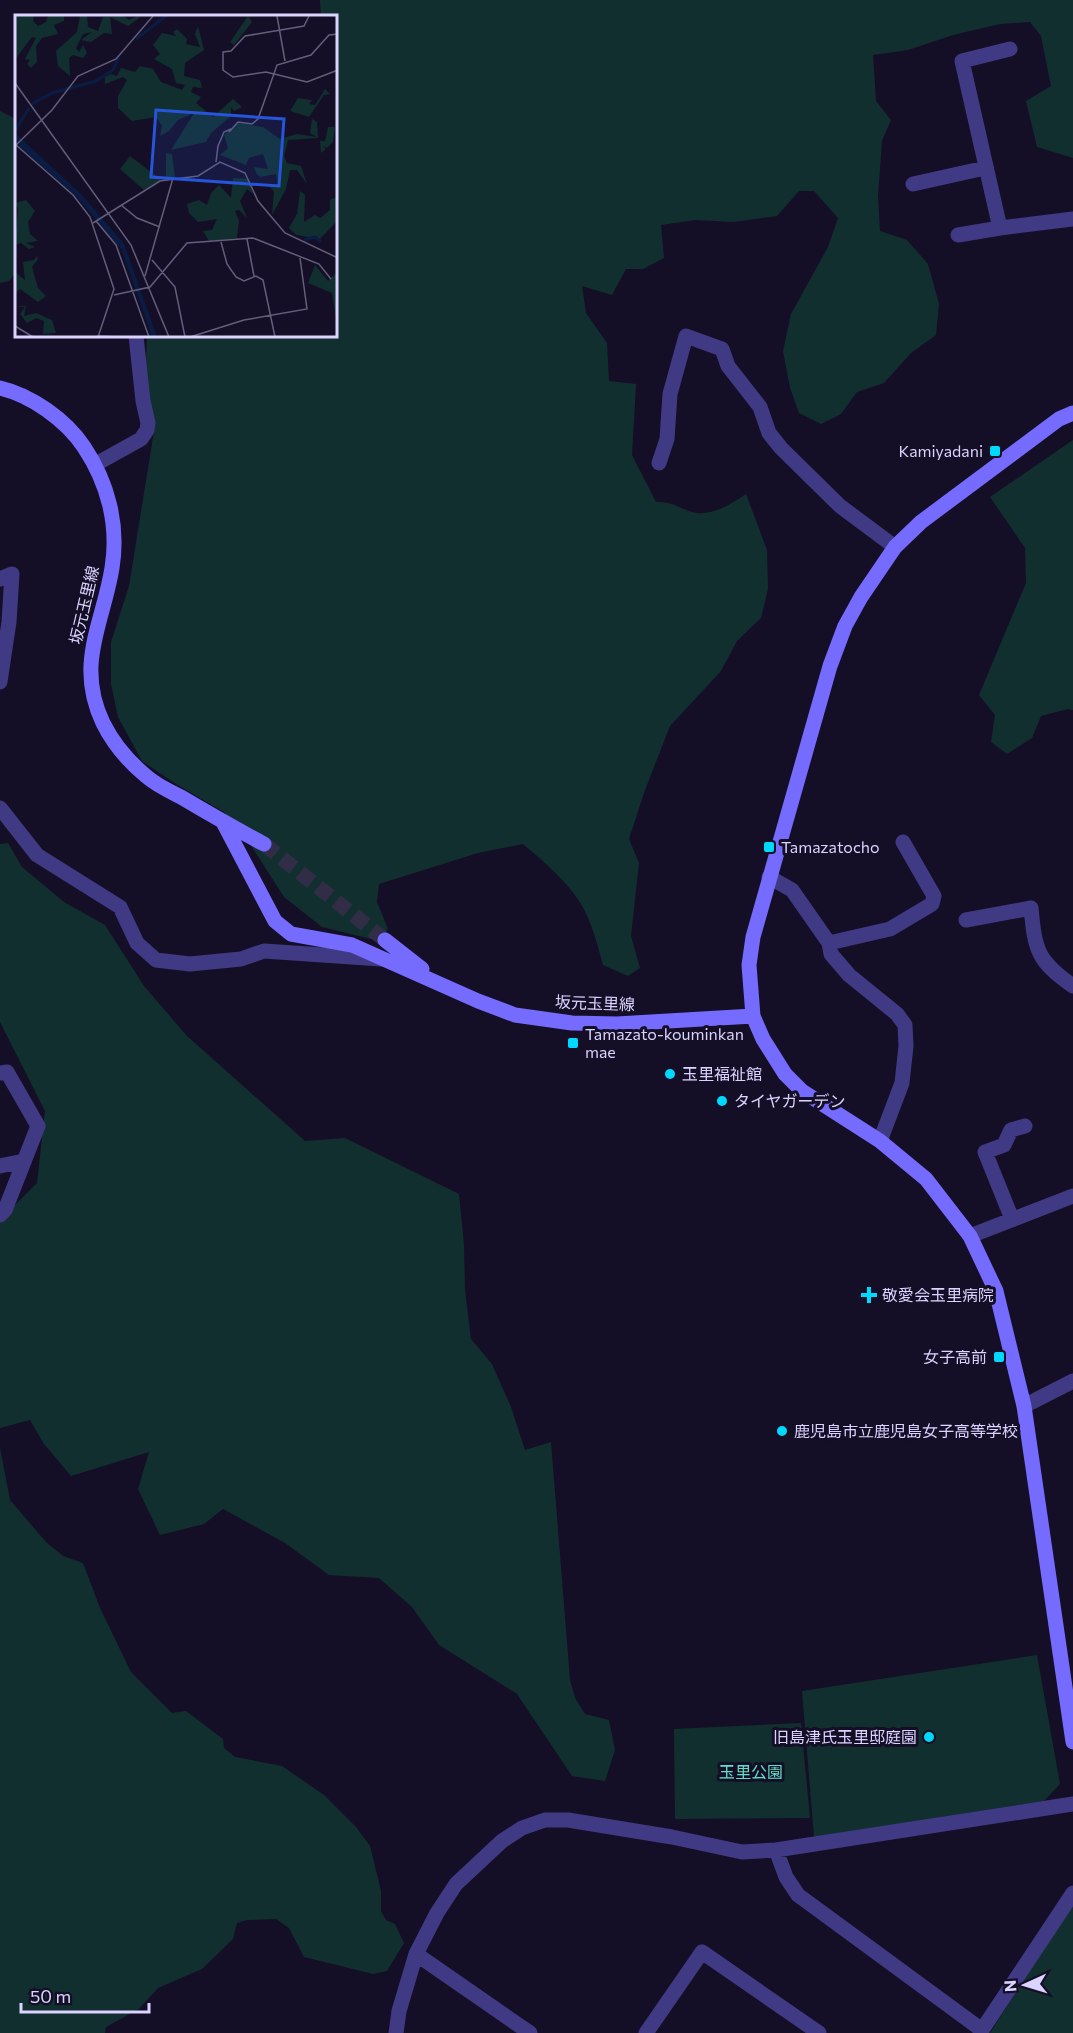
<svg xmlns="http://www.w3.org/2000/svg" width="1073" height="2033" viewBox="0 0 1073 2033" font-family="Commissioner,'Noto Sans JP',sans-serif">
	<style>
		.green { fill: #122f30 }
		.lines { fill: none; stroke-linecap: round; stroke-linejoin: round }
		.secondary-tunnel { stroke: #322d47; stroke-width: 15; stroke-dasharray: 15 8; stroke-linecap: butt }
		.street { stroke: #403a85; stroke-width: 15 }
		.secondary { stroke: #766bff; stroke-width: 15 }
		.poi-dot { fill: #00d9ff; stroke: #140f26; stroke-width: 2 }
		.labels { text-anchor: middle; stroke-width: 6; stroke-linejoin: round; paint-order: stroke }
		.poi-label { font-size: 16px; fill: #dbd4ff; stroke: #140f26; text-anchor: start }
		.street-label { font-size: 16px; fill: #dbd4ff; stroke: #140f26 }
		.park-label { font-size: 16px; fill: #5fe0c6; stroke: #140f26 }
		.inset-river { fill: none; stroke: #0a1c44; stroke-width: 3 }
		.inset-road { fill: none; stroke: #645e7d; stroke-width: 1.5 }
		.view { fill: #2655da; fill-opacity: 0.15; stroke: #2655da; stroke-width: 3 }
		.inset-edge { fill: none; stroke: #dbd4ff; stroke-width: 3 }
	</style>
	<rect width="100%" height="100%" fill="#140f26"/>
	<path class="green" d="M 320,0 L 1073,0 L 1073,158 L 1037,147 L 1026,101 L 1051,86 L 1041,36 L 1030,22 L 1000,24 L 953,35 L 908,50 L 873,55 L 876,101 L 891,120 L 882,141 L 878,196 L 880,231 L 907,240 L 928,264 L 939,304 L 936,335 L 911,353 L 884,383 L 857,392 L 841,414 L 821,424 L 799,413 L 790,388 L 783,351 L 791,314 L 828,247 L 838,218 L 814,191 L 799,191 L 777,216 L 734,222 L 696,220 L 661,225 L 664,258 L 643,269 L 626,269 L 612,295 L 582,286 L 586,313 L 607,343 L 609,381 L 636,384 L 632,455 L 656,502 C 675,501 682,511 697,513 C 714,515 733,503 746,494 L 767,550 L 768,589 L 761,618 L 737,641 L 721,671 L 670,726 L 645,790 L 629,839 L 639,863 L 631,936 L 640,968 L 628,976 L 603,965 C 597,944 592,922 581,904 C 566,880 544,862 523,844 L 478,853 L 379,884 L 377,902 L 388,929 L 379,941 L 322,927 L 284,897 L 250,844 L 224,812 L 176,784 L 142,761 L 118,717 L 111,684 L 111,642 L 129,586 L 155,425 L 145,387 L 147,336 L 336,336 L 336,16 L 321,16 Z
		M 0,111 L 16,119 L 16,273 L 9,281 L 0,283 Z
		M 1073,440 L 1073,710 L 1068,709 L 1041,716 L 1032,738 L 1007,754 L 991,742 L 995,715 L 979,695 L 1026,583 L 1025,548 L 990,497 Z
		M 8,843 L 22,867 L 64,902 L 105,925 L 144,986 L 187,1036 L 305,1141 L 345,1138 L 459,1194 L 464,1245 L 465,1290 L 471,1339 L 492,1364 L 511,1407 L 525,1450 L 551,1442 L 570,1680 L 575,1698 L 585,1714 L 609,1720 L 615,1750 L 605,1781 L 572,1776 L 517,1694 L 439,1645 L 412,1607 L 379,1578 L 329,1575 L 285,1543 L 223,1509 L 204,1524 L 160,1535 L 138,1489 L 149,1452 L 71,1476 L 44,1444 L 30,1420 L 0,1428 L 0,1220 L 37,1183 L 45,1111 L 0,1022 L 0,844 Z
		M 0,1448 L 10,1500 L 46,1542 L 63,1556 L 83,1563 L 100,1608 L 131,1672 L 172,1713 L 186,1711 L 223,1739 L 224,1748 L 235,1757 L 282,1766 L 324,1795 L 356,1827 L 370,1846 L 381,1891 L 381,1911 L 386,1920 L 395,1924 L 404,1943 L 387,1971 L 373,1974 L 304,1957 L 289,1928 L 276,1919 L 247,1920 L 237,1923 L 233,1939 L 202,1969 L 158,1988 L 139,2009 L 106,2027 L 105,2033 L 0,2033 Z
		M 1037,1655 L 1060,1784 L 1044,1801 L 814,1837 L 802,1691 Z
		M 801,1723 L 810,1818 L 675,1819 L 674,1729 Z
		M 1073,1902 L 1073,2033 L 990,2033 Z"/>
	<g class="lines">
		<path class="secondary-tunnel" d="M 264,844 L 385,940"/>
		<path class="street" d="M 1010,49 L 962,61 L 1000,228 L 1073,219
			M 913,184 L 985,168
			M 958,235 L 1000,228
			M 659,463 L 667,439 L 670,394 L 686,336 L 722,349 L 728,366 L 760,407 L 769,433 L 781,448 L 840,506 L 895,547
			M 96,464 L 141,439 L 147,430 L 148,423 L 143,401 L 136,336
			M 0,579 L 12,574 L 9,622 L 0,682
			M 0,808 L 37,855 L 120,907 L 137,943 L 156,960 L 190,964 L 241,959 L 264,951 L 381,959
			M 769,877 L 792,890 L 829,943 L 831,954 L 849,975 L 897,1014 L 905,1025 L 906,1046 L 902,1083 L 880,1141
			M 966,920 L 1031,908 C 1035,950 1037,961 1073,986
			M 829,943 L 890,929 L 932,904 L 934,896 L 903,842
			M 0,1073 L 7,1072 L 38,1126 L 5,1210 L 0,1215
			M 0,1166 L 24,1161
			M 1012,1219 L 985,1152 L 1004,1145 L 1011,1130 L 1025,1126
			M 970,1236 L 1073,1196
			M 1024,1406 L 1073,1381
			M 776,1850 L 786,1877 L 798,1895 L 982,2030
			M 416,1954 L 530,2033
			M 396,2033 L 399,2011 L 416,1954 L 437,1913 L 456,1884 L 502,1841 L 522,1828 L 545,1820 L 568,1820 L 672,1837 L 742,1852 L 776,1850 L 1073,1804
			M 646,2033 L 702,1952 L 819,2033
			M 980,2033 L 1073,1893"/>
		<path class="secondary" d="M 0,388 C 31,395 66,420 84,447 C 108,483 119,525 112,568 C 103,624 75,664 103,723 C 113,743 129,762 146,776 C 156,785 169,791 181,797 C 208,813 236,829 264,844
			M 1073,413 L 1059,419 L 921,522 L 895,547 L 861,597 L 845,626 L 830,666 L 753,937 L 749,965 L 753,1016 L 763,1039 L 785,1074 L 802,1091 L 880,1141 L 926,1179 L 970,1236 L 996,1291 L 1024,1406 L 1073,1742
			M 223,822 L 275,921 L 291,934 L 352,945 L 478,1001 L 515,1015 L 572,1023 L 617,1024 L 753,1016
			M 385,940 L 422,969"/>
	</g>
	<g class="poi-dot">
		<rect x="989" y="445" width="12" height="12" rx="3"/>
		<rect x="763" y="841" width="12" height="12" rx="3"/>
		<rect x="567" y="1037" width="12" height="12" rx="3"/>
		<circle cx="670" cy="1074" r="6"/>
		<circle cx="722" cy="1101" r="6"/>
		<path d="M866 1286h6v6h6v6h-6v6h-6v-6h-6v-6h6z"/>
		<rect x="993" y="1351" width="12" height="12" rx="3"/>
		<circle cx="782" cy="1431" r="6"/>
		<circle cx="929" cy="1737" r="6"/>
	</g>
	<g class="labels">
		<g class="poi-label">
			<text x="983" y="457" text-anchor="end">Kamiyadani</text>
			<text x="781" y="853">Tamazatocho</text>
			<text x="585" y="1040">Tamazato-kouminkan<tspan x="585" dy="18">mae</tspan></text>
			<text x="682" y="1080">玉里福祉館</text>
			<text x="734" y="1107">タイヤガーデン</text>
			<text x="882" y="1301">敬愛会玉里病院</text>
			<text x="987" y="1363" text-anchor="end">女子高前</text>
			<text x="794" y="1437">鹿児島市立鹿児島女子高等学校</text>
			<text x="917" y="1743" text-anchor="end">旧島津氏玉里邸庭園</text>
		</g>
		<g class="street-label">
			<text transform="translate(84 605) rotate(-77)" y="6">坂元玉里線</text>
			<text transform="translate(595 1003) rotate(2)" y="6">坂元玉里線</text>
		</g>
		<g class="park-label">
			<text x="751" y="1778">玉里公園</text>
		</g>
	</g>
	<g transform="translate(15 15)">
		<rect width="322" height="322" fill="#140f26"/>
		<path d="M 0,1 L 19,1 L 18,6 L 23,11 L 31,7 L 33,1 L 49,1 L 49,6 L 39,10 L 43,19 L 27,23 L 21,31 L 22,47 L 16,53 L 12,49 L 15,45 L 10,44 L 21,23 L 17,22 L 1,43 ZM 65,1 L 72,1 L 73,12 L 83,16 L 88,2 L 109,1 L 114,5 L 123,1 L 124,3 L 113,11 L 95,2 L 97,19 L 89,18 L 76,27 L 66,25 L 77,17 L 68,19 L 61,33 L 64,37 L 68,30 L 72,38 L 68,43 L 58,40 L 54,43 L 55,61 L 43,51 L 41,36 L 62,17 ZM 233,1 L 237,7 L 219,30 L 215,27 ZM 183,11 L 189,35 L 170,48 L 169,61 L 185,65 L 187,73 L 178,72 L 176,77 L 186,82 L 181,88 L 198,102 L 218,84 L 227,92 L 219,96 L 216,92 L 216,101 L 196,118 L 191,127 L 156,135 L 179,98 L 163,105 L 154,116 L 145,121 L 147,111 L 141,102 L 117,106 L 103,93 L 103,81 L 112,65 L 108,62 L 90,69 L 90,62 L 96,59 L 102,61 L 106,53 L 120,57 L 125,51 L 138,54 L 146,67 L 167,75 L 170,70 L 161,68 L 157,54 L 139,44 L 145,39 L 138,30 L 147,18 L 161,21 L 158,17 L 162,14 L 172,24 L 171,29 L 185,32 L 180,19 ZM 310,74 L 315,79 L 309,80 L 294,102 L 275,96 L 283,83 L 297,85 L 294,89 L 300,90 ZM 297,104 L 302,107 L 303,123 L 273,125 L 269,141 L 272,148 L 286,151 L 292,169 L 282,155 L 275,155 L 271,174 L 257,200 L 259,177 L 254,171 L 263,169 L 261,159 L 245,162 L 241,158 L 239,152 L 253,154 L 248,139 L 234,143 L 231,150 L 205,140 L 213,133 L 209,120 L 223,108 L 248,112 L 265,124 L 282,119 L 302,122 L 295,118 ZM 320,112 L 318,127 L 312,133 L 307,130 L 311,134 L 306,138 L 305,126 L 310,126 L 313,112 ZM 151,138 L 157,139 L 160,162 L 151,162 ZM 115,141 L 145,164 L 145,165 L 129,175 L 105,154 ZM 218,163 L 233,164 L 238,179 L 232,174 L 225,186 L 232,203 L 224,195 L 220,196 L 224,206 L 222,223 L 194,226 L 188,216 L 197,215 L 202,204 L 183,207 L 174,198 L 172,189 L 184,185 L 192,190 L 196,178 L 204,170 L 216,183 ZM 285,176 L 290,180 L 289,207 L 300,200 L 305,203 L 315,195 L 315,185 L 322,182 L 322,206 L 305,224 L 281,220 L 274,213 L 282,199 ZM 11,185 L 20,196 L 13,207 L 15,219 L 23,226 L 11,228 L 20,232 L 14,234 L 6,228 L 0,230 L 3,193 L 0,188 ZM 22,241 L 23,244 L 17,252 L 23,273 L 31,281 L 23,287 L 5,274 L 0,279 L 0,257 L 10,265 L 8,247 L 19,245 ZM 300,250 L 313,266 L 322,257 L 322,310 L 317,278 L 293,268 ZM 0,291 L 11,291 L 9,301 L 21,298 L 37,305 L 41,318 L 28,319 L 29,306 L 21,303 L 12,308 L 5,299 L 10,292 Z" fill="#122f30"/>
		<path d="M 0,118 L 67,180 L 109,229 L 142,322 L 137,322 L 107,235 L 60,180 L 4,131 Z" fill="#0a1c44"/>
		<path class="inset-river" d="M 121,24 L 151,1M 17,89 L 37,78 L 81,66 L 98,55 L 104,42M 0,116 L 14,93M 289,225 L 300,222 L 306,227"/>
		<path class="inset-road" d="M 262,1 L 270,46M 294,1 L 289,11 L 230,21 L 216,36 L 208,37 L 208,55 L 218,62 L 251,57 L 292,67 L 323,55M 0,68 L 116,230 L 154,322M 214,117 L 223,107 L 237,109 L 243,104 L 262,50 L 296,40 L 314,20 L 323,19M 1,130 L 58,180 L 75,202 L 99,274 L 83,322M 0,131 L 37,95 L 63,61 L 101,44 L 138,1M 201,147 L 203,131 L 209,117 L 216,114M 106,190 L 122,203 L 145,212M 81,206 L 101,230 L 134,322M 78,208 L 145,166 L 183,161 L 205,147 L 230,158 L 243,186 L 270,218 L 323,243M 232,224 L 239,261M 206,227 L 212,249 L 221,262 L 229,266 L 241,261 L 248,265 L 260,322M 137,245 L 160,272 L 170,322M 130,261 L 158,163M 99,280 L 135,272 L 172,228 L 238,223 L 304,249 L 316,264M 0,311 L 18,322M 82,321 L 106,322M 175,322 L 229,305 L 292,294 L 285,243"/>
		<path class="view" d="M 141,95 L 269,104 L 264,171 L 136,162 Z"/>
		<rect width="322" height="322" class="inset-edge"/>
	</g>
	<g transform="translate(1025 1985) rotate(266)" stroke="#140f26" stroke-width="4.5" paint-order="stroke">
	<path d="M0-4.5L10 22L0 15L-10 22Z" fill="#dbd4ff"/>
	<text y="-9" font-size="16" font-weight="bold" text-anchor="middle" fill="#dbd4ff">N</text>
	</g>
	<path d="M21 2003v9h128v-9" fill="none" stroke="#dbd4ff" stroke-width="3"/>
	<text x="30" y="2003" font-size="18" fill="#dbd4ff" stroke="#140f26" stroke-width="4.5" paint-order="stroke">50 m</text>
</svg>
